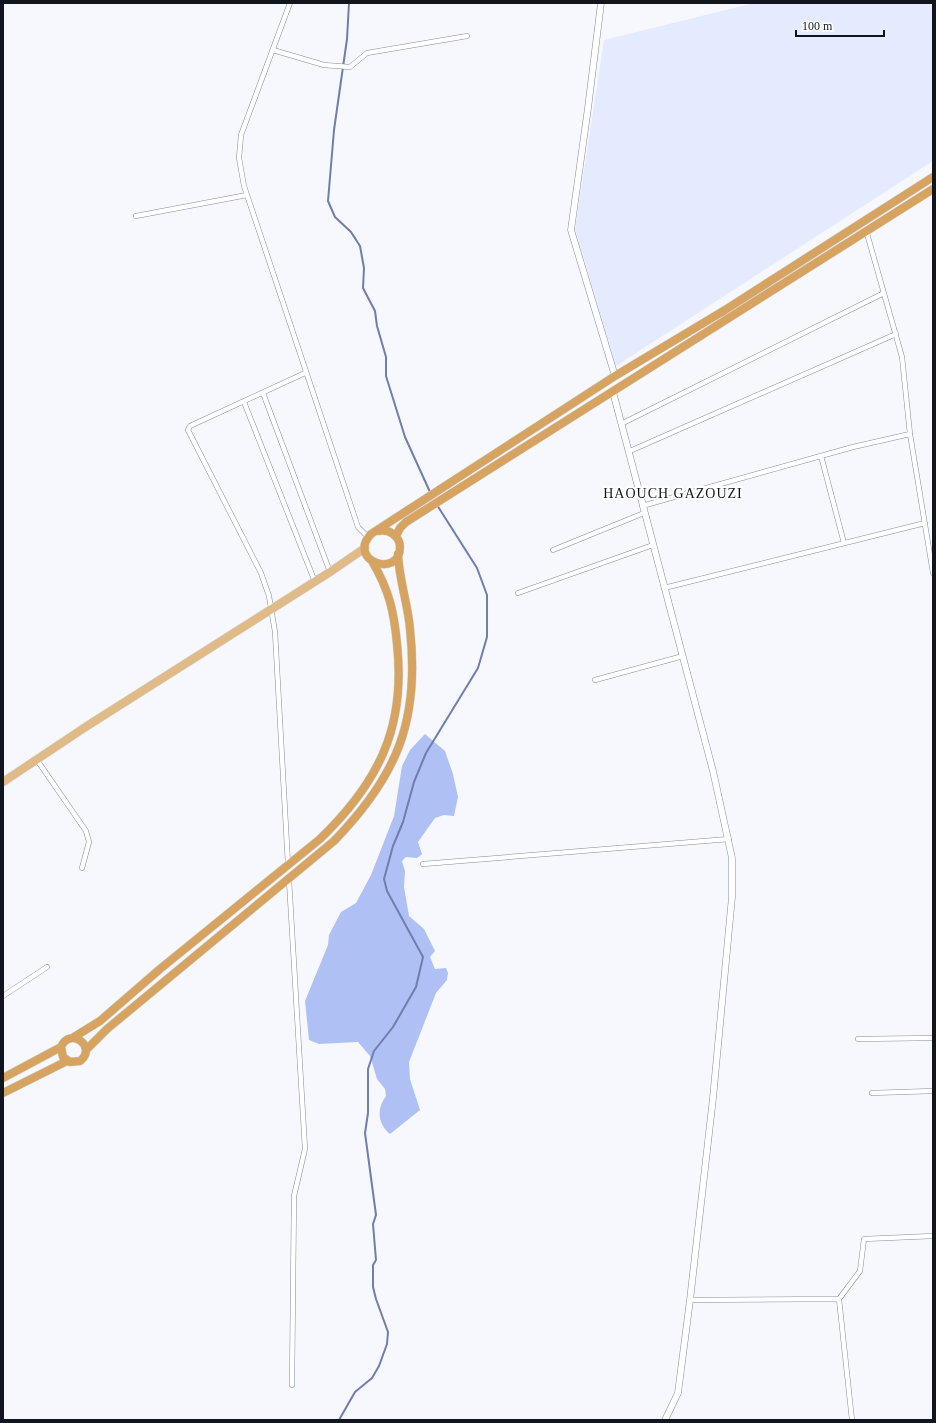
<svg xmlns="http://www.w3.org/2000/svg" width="936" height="1423" viewBox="0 0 936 1423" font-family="Georgia,serif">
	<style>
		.built { fill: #e4ebfe }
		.forest { fill: #afc0f4 }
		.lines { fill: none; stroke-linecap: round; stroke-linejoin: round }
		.stream { stroke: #6f7ead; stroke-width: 2 }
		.minor-casing { stroke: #838ba2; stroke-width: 5.5 }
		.tertiary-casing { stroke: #838ba2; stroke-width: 7 }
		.primary-casing { stroke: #d4d5d6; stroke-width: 9 }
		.trunk-casing { stroke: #d4d5d6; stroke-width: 9 }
		.minor { stroke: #fff; stroke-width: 4.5 }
		.tertiary { stroke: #fff; stroke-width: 6 }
		.primary { stroke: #e0bb88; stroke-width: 8 }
		.trunk { stroke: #d6a460; stroke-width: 8 }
		.labels { text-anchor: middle; stroke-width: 4; stroke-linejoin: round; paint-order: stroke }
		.quarter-label { font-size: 14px; letter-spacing: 1px; fill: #12151d; stroke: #fff }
	</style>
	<rect width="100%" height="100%" fill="#f7f8fe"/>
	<path class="built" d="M 754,3 L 933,3 L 933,161 L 616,366 L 575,229 L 604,40 Z"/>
	<path class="forest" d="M 425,734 L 445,751 L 453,774 L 458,797 L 454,816 L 444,815 L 435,818 L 418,842 L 422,854 L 417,858 L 406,857 L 402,861 L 405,871 L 404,887 L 409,916 L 424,929 L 435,951 L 430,957 L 435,969 L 446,968 L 448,973 L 447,980 L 436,993 L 409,1062 L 410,1079 L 420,1110 L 390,1134 C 378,1124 376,1109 386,1096 L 385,1089 L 377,1079 L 370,1056 L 358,1042 L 319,1044 L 309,1040 L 305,1001 L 328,945 L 329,935 L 341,912 L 356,903 L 371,875 L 394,816 L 402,766 L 410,750 Z"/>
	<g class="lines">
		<path class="stream" d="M 349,3 L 347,39 L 334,130 L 328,201 L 335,217 L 351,232 L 360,246 L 364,268 L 363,288 L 375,311 L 377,326 L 386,357 L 386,376 L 405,437 L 430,492
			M 339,1420 L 355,1392 L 372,1378 L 379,1366 L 387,1344 L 388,1332 L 376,1299 L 373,1287 L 373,1265 L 376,1260 L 373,1224 L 376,1215 L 365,1133 L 368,1113 L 368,1069 L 374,1051 L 393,1027 L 416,987 L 423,957 L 387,891 L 384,879 L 393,846 L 403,822 L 414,782 L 426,753 L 478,668 L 487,637 L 487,595 L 477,568 L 437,505"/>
		<defs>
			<path id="minor" d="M 290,3 L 241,135 L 239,158 L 244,186 L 358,527 L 368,537
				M 273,50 L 324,65 L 350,67 L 367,53 L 467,36
				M 136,216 L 247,195
				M 866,230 L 902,357 L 910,434 L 933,573
				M 263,393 L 330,572
				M 244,402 L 315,582
				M 623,423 L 884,293
				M 630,451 L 896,334
				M 821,456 L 844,543
				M 642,506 L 853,447 L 910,434
				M 553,550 L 644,513
				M 664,588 L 925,523
				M 518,593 L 653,545
				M 595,680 L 683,656
				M 37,760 L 86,831 L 89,842 L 82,868
				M 288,864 L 275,632 L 269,596 L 261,573 L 188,430 L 190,426 L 305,373
				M 423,864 L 729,839
				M 289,880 L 305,1149 L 294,1196 L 292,1385
				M 3,996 L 47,967
				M 858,1039 L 933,1038
				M 872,1093 L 933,1091
				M 839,1299 L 852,1420
				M 690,1300 L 839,1299 L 860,1271 L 864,1239 L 933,1236"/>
			<path id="tertiary" d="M 601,3 L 588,108 L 571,230 L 615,376
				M 613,392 L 713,771 L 732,858 L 732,897 L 713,1098 L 690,1300 L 678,1393 L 665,1420"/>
			<path id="primary" d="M 3,782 L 87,726 L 330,572 L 365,548"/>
			<path id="trunk" d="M 378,531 C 383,530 388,530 393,534 C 397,537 400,542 400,547 C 400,579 346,561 371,534 L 615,376 L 725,310 L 933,177
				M 396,536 L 400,528 L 406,522 L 933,189
				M 74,1037 L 100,1021 L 160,969 L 320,839 C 379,782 406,727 397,644 C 394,611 389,590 372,561
				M 86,1050 L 107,1029 L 334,841 C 397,776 420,721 410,629 C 408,604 399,580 398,554
				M 3,1078 L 61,1047 C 70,1026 98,1047 80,1061 L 70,1062 L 63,1057 L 61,1047
				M 3,1093 L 67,1061"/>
		</defs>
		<use href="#minor" class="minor-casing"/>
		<use href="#tertiary" class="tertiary-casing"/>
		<use href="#primary" class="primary-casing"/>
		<use href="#trunk" class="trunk-casing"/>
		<use href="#minor" class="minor"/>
		<use href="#tertiary" class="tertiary"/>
		<use href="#primary" class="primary"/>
		<use href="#trunk" class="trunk"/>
	</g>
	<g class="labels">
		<g class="quarter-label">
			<text x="673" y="498">HAOUCH GAZOUZI</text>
		</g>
	</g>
	<rect width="936" height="1423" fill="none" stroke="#12151d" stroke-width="8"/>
	<path d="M796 30v6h88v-6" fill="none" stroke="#12151d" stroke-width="2"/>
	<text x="802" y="30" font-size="12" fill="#12151d" stroke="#ffffff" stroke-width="3" paint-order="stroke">100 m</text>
</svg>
